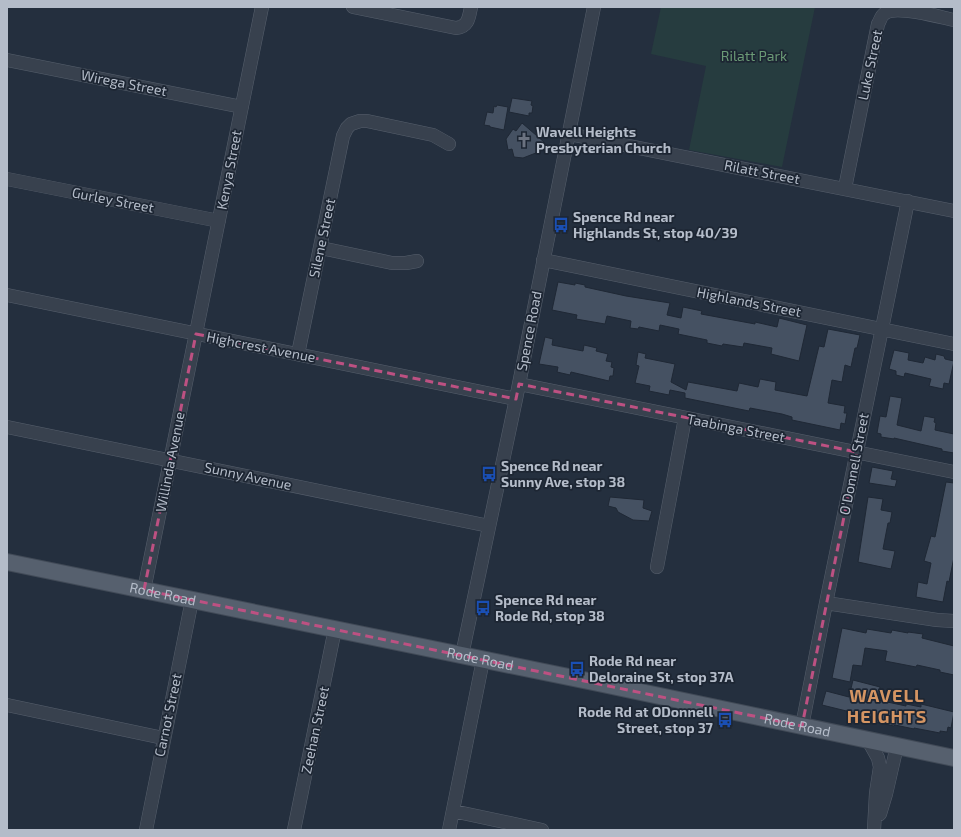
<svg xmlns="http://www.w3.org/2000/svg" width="961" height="837" viewBox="0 0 961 837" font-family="'Exo 2',sans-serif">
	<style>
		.green { fill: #263c3f }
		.building { fill: #455162; stroke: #1f2835 }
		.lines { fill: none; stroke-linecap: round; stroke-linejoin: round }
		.minor-casing { stroke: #565f6c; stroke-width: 14 }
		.major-casing { stroke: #414a57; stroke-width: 18 }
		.minor { stroke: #38414e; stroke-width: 13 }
		.major { stroke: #56606e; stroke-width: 16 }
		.marked { fill: none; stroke: #bd5182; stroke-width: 3; stroke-dasharray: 8 5; stroke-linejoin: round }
		.labels { text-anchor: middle; stroke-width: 3.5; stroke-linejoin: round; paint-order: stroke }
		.park-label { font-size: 14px; fill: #6b9a76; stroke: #1d2633 }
		.street-label { font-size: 14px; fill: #b4bcc9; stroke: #1d2633 }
		.poi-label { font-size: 14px; font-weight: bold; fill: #b4bcc9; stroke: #1d2633; text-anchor: start }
		.district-label { font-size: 18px; font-weight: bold; letter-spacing: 1px; fill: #d59563; stroke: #1d2633 }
	</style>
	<rect width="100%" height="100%" fill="#242f3e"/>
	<path class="green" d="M 661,7 L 815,7 L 782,167 L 689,150 L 706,66 L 651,54 Z"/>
	<path class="building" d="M 512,98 L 532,101 L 531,105 L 533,106 L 532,113 L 529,113 L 529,116 L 509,112 Z
		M 497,105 L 508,107 L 504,130 L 490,127 L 490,126 L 484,125 L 487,112 L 493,113 L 494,106 L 496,107 Z
		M 522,123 L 544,142 L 541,151 L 523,158 L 514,157 L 512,149 L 508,150 L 506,139 L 513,129 L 516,131 Z
		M 558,282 L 575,285 L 575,283 L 585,285 L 585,287 L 626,296 L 670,303 L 667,315 L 681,318 L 683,307 L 702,311 L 701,314 L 755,324 L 755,322 L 777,327 L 779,318 L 807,325 L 799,361 L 771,354 L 772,348 L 744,343 L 743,347 L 723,344 L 722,346 L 707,343 L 707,340 L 678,334 L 679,329 L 660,325 L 659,331 L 639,327 L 638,329 L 630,328 L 631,321 L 607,316 L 605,324 L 576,319 L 577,315 L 552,310 Z
		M 828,329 L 860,335 L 857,348 L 855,348 L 851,367 L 845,365 L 842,382 L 832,380 L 828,403 L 845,406 L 844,413 L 847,413 L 845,424 L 841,423 L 840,430 L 792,420 L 792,417 L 782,414 L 750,408 L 749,411 L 685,398 L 685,393 L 670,390 L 669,395 L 649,391 L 650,386 L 635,383 L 639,366 L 636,365 L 638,352 L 646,354 L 645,358 L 675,364 L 671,382 L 686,390 L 688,382 L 737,391 L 739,383 L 758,387 L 760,379 L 776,382 L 775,390 L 807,396 L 819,346 L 824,347 Z
		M 545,337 L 553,339 L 552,345 L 583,351 L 584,345 L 597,348 L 596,351 L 608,354 L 606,361 L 612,362 L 611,367 L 614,368 L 613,376 L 610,376 L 609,381 L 571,372 L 570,375 L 557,372 L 558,367 L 539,364 Z
		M 894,350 L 909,353 L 908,360 L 923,363 L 925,357 L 935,360 L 936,354 L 944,356 L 945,359 L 954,361 L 949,384 L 944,383 L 943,389 L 929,386 L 931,379 L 905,373 L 904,377 L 896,375 L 896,371 L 889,369 Z
		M 890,396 L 902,398 L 897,425 L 921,431 L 924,416 L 935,418 L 934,422 L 936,423 L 935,430 L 954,434 L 954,453 L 942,451 L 942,449 L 894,438 L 894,439 L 881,437 L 881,434 L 877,433 L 880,416 L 886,417 Z
		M 872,467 L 893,471 L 891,479 L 897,480 L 895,487 L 869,483 Z
		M 946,482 L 954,483 L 954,557 L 949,582 L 947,581 L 943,602 L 916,597 L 918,582 L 927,584 L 931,563 L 924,561 L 931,536 L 935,537 Z
		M 610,497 L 644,500 L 643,508 L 652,511 L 649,521 L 633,520 L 618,512 L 616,508 L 608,506 Z
		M 868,497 L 883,499 L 881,510 L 892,512 L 890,523 L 888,523 L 883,549 L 895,551 L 891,569 L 858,562 Z
		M 842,628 L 866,633 L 867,629 L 891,633 L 892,630 L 908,633 L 908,632 L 923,634 L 922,638 L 954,646 L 954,675 L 940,672 L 940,670 L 917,665 L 916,667 L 885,661 L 887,651 L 865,648 L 862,666 L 853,665 L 850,682 L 832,678 Z
		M 853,680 L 880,687 L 878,700 L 906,706 L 906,704 L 921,707 L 921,704 L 954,712 L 951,728 L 948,727 L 947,732 L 940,731 L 940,733 L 914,728 L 914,729 L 895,725 L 894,726 L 874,722 L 875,718 L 822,705 L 826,691 L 849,697 Z"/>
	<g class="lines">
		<defs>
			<path id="minor" d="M 353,7 L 456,28 C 468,27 469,18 471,7
				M 7,60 L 242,107
				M 569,134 L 954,211
				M 7,179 L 219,221
				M 845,188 L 878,24 C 880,21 881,16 884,14 C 895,4 939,17 954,20
				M 321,248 L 392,263 L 406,263 L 417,261
				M 543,260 L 954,344
				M 7,295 L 516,399
				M 298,354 L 343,136 L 347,128 L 351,124 L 360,121 L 367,121 L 433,135 L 449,144
				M 519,384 L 954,472
				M 7,427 L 489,526
				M 657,567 L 685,418
				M 144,590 L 262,7
				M 826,603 L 937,620 L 954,621
				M 462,655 L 516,399 L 594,7
				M 7,705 L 163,738
				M 802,726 L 826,603 L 908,201
				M 868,740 L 878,758 L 880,767 L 876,793 L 874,830
				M 453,811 L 542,830
				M 880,814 L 886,794 L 897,746
				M 146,830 L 192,600
				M 294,830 L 335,629
				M 449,830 L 483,660"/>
			<g id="major">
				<path id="s1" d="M 7,562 L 598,683 L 954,758"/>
			</g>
		</defs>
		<use href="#minor" class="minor-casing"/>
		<use href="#major" class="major-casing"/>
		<use href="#minor" class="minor"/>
		<use href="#major" class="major"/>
	</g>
	<path class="marked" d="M 196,334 L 516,399 L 519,384 L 857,452 L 802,726 L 144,590 Z"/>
	<defs>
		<symbol id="church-bare" viewBox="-9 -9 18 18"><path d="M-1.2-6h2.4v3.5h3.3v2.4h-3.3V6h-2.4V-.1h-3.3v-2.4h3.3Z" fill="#6b7280" stroke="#1d2633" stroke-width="2.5" paint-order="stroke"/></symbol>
		<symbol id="bus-bare" viewBox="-9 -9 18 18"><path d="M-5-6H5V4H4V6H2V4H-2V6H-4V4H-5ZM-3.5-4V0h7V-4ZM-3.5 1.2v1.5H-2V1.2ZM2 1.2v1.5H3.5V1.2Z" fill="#1a4fb4" stroke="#1d2633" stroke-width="2.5" paint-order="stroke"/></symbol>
	</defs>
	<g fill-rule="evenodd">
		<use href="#church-bare" x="513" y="129" width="22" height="22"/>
		<use href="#bus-bare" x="550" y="214" width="22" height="22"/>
		<use href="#bus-bare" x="478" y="463" width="22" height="22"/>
		<use href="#bus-bare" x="472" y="597" width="22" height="22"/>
		<use href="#bus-bare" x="566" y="658" width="22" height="22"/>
		<use href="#bus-bare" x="714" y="709" width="22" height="22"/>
	</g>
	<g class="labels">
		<g class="park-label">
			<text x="754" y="61">Rilatt Park</text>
		</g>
		<g class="street-label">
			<text transform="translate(870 65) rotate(-78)" y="5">Luke Street</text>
			<text transform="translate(124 83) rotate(11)" y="5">Wirega Street</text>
			<text transform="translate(229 170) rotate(-79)" y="5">Kenya Street</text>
			<text transform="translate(762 172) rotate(11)" y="5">Rilatt Street</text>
			<text transform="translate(113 200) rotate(11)" y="5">Gurley Street</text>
			<text transform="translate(322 238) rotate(-78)" y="5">Silene Street</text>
			<text transform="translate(749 302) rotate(11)" y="5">Highlands Street</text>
			<text transform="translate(529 331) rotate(-79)" y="5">Spence Road</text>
			<text transform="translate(261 347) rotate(11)" y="5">Highcrest Avenue</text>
			<text transform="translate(736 428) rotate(11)" y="5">Taabinga Street</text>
			<text transform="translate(170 462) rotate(-79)" y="5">Willinda Avenue</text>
			<text transform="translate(854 464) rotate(-79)" y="5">O'Donnell Street</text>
			<text transform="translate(248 476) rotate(12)" y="5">Sunny Avenue</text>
			<text dy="5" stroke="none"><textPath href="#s1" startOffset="159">Rode Road</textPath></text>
			<text dy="5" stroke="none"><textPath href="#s1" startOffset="483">Rode Road</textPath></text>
			<text transform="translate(168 715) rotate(-78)" y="5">Carnot Street</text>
			<text dy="5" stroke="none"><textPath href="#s1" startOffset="807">Rode Road</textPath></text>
			<text transform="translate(315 730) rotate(-78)" y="5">Zeehan Street</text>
		</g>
		<g class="poi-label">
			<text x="536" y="137">Wavell Heights<tspan x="536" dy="16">Presbyterian Church</tspan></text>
			<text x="573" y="222">Spence Rd near<tspan x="573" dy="16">Highlands St, stop 40/39</tspan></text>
			<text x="501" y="471">Spence Rd near<tspan x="501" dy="16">Sunny Ave, stop 38</tspan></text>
			<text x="495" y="605">Spence Rd near<tspan x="495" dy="16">Rode Rd, stop 38</tspan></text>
			<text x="589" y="666">Rode Rd near<tspan x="589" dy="16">Deloraine St, stop 37A</tspan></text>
			<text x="713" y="717" text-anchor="end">Rode Rd at ODonnell<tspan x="713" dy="16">Street, stop 37</tspan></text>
		</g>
		<g class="district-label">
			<text x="887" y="702">WAVELL<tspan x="887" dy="21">HEIGHTS</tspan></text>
		</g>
	</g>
	<rect width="961" height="837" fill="none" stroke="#b4bcc9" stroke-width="16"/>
</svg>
